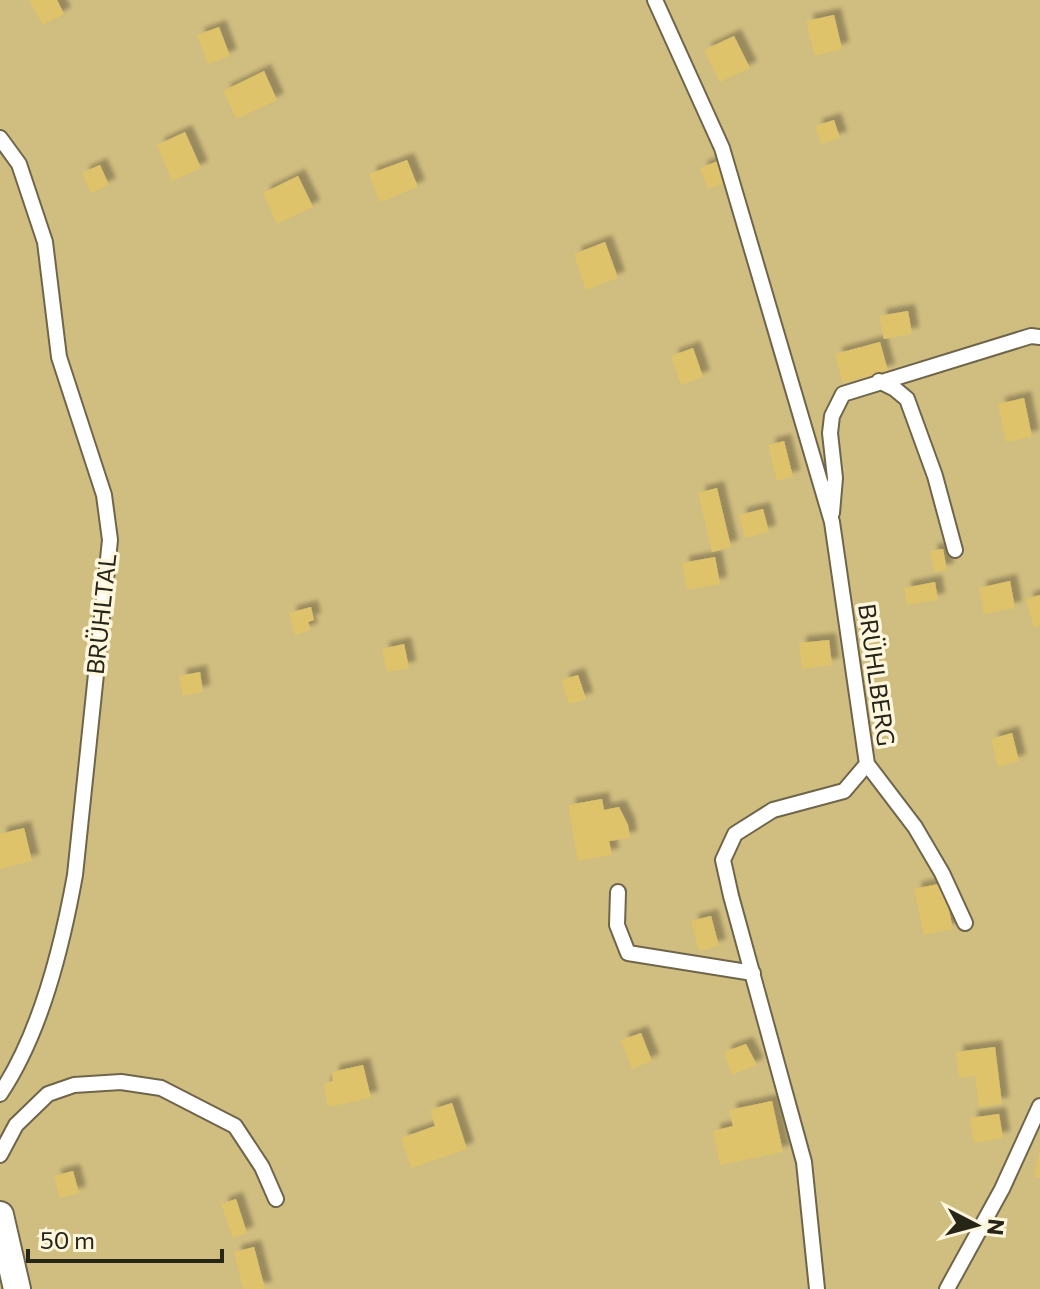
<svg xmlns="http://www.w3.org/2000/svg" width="1040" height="1289" viewBox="0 0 1040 1289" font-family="Commissioner,sans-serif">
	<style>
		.green { fill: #d0bd80 }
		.building { fill: #dec36a; filter: url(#shadow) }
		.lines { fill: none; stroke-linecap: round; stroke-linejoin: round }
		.service-casing { stroke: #6e654a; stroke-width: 18 }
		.minor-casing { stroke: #6e654a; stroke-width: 30 }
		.service { stroke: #fff; stroke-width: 14 }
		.minor { stroke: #fff; stroke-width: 26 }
		.labels { text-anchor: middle; stroke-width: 7; stroke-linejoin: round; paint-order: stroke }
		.street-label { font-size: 24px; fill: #272418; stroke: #fef7de }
	</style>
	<defs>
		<filter id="shadow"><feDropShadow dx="7" dy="-7" stdDeviation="2" flood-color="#0004"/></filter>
	</defs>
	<rect width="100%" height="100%" fill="#f3e9cb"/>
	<path class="green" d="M 0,0 L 1040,0 L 1040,1289 L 0,1289 Z"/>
	<path class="building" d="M 29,0 L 57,0 L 64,14 L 43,25 Z
		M 834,15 L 842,49 L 815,56 L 806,21 Z
		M 219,27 L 230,56 L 208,64 L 197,35 Z
		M 734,36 L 750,68 L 720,82 L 704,50 Z
		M 264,71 L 277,100 L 237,119 L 223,91 Z
		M 834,120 L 840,138 L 821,144 L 815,126 Z
		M 185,132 L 201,168 L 172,181 L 157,145 Z
		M 407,160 L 418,187 L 380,202 L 369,174 Z
		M 718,161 L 726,183 L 708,189 L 700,168 Z
		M 100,165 L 109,185 L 91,193 L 82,173 Z
		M 298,176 L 313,207 L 277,224 L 263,193 Z
		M 605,242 L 618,278 L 586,290 L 574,254 Z
		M 908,311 L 912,334 L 884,339 L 879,316 Z
		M 880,342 L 888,371 L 843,383 L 835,354 Z
		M 693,348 L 703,377 L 681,385 L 671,356 Z
		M 1024,398 L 1032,437 L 1006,442 L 998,404 Z
		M 784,441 L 793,477 L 777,481 L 768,445 Z
		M 717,488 L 731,547 L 712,552 L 698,493 Z
		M 763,509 L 769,532 L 745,538 L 739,515 Z
		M 943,549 L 947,570 L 935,572 L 930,551 Z
		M 715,557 L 720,584 L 687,590 L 682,563 Z
		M 1010,581 L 1015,608 L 984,614 L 979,588 Z
		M 935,582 L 938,600 L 907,605 L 904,588 Z
		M 1040,595 L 1040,626 L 1034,627 L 1026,599 Z
		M 311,607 L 314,620 L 308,622 L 311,630 L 295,635 L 289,613 Z
		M 829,640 L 832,665 L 802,669 L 799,643 Z
		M 404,644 L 409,668 L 387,672 L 382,649 Z
		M 200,672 L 203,692 L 183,696 L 179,676 Z
		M 578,675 L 586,699 L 569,704 L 562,680 Z
		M 1012,733 L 1019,761 L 998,767 L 991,739 Z
		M 602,799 L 604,810 L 619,807 L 628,825 L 630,838 L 609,841 L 612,855 L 578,861 L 568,805 Z
		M 24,828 L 32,861 L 0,869 L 0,834 Z
		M 943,883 L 953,929 L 924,935 L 914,889 Z
		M 711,916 L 719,946 L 699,951 L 691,921 Z
		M 641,1033 L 652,1061 L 632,1069 L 621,1040 Z
		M 746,1044 L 757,1065 L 732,1075 L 724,1052 Z
		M 995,1047 L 1002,1104 L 979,1107 L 975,1076 L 959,1078 L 956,1052 Z
		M 363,1065 L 371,1098 L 328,1107 L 324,1084 L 333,1081 L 332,1072 Z
		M 772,1101 L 783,1152 L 720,1165 L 713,1131 L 733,1126 L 729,1110 Z
		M 452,1103 L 467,1149 L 411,1168 L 401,1138 L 435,1126 L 430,1110 Z
		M 999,1114 L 1003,1138 L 974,1143 L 970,1118 Z
		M 1039,1153 L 1040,1153 L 1040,1178 L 1034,1177 Z
		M 73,1171 L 79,1193 L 60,1198 L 54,1176 Z
		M 236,1199 L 247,1233 L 233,1238 L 221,1204 Z
		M 254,1247 L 265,1289 L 243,1289 L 234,1252 Z"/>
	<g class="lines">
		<defs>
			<path id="service" d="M 655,0 L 722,148 L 832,522 L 867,764 L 844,791 L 773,810 L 735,834 L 723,860 L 731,896 L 804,1162 L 817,1289
				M 0,138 L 19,164 L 45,242 L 59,357 L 104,495 L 110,540 L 75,875 C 62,947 41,1033 0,1094
				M 879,381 L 895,389 L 907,399 L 935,476 L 955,550
				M 832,513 L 835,478 L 830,433 L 832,416 L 843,394 L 1031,336 L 1040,337
				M 867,764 L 915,827 L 942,873 L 965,923
				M 618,892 L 617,925 L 628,953 L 753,973
				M 0,1155 L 16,1125 L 48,1094 L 74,1085 L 121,1082 L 161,1088 L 235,1126 L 262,1167 L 276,1199
				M 947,1289 L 1002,1189 L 1040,1106"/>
			<path id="minor" d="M 0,1215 L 17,1289"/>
		</defs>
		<use href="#service" class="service-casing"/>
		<use href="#minor" class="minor-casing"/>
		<use href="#service" class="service"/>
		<use href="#minor" class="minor"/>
	</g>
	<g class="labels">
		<g class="street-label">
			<text transform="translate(102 614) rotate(-84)" y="8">BRÜHLTAL</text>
			<text transform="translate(876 675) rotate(82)" y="8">BRÜHLBERG</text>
		</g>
	</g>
	<g transform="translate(976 1225) rotate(96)" stroke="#fef7de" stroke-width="6" paint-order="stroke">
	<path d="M0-6L14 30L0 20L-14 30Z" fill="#272418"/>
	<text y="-12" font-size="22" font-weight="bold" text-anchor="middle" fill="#272418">N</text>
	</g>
	<path d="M28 1249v12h194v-12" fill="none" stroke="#272418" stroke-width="4"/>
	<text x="40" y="1249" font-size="24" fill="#272418" stroke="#fef7de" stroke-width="6" paint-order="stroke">50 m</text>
</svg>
